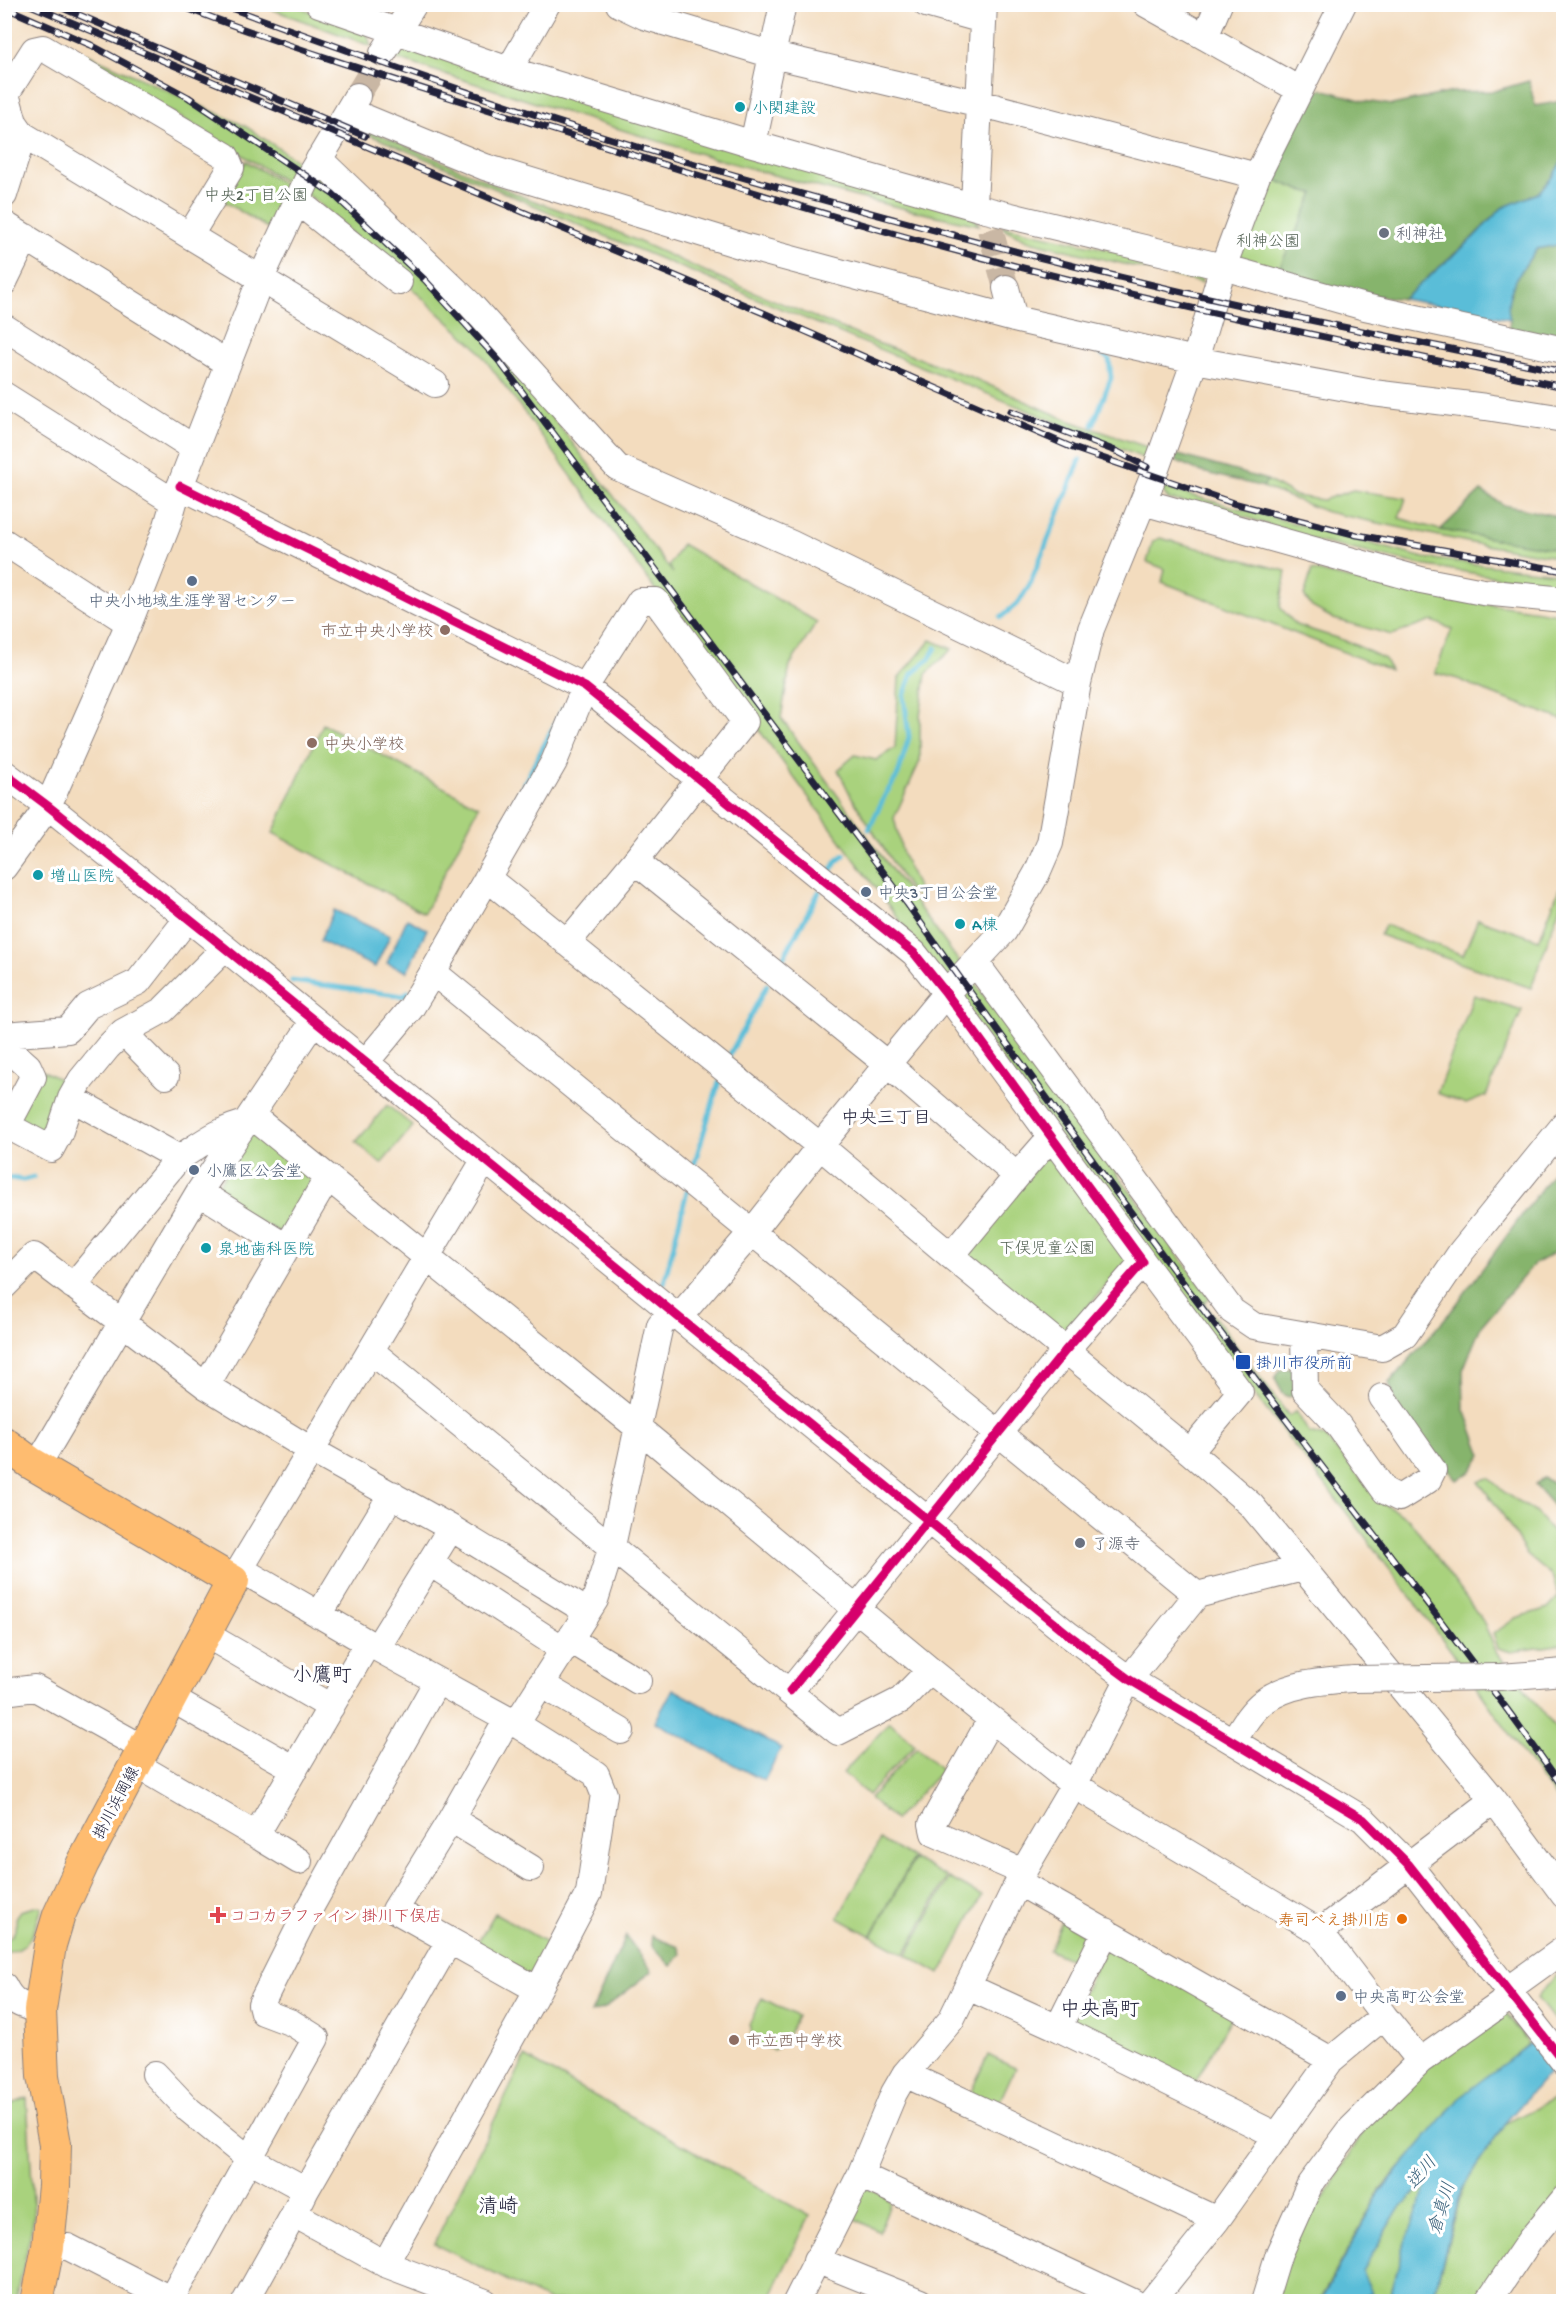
<svg xmlns="http://www.w3.org/2000/svg" width="1568" height="2306" viewBox="0 0 1568 2306" font-family="'Gochi Hand','Klee One',sans-serif">
	<style>
		.green { fill: #a9d27d; stroke: #667a5c; stroke-width: 1.5 }
		.forest { fill: #86b46c; stroke: #546b54; stroke-width: 1.5 }
		.water { fill: #5abdd8; stroke: #3e708a; stroke-width: 1.5 }
		.lines { fill: none; stroke-linecap: round; stroke-linejoin: round }
		.stream { stroke: #5abdd8; stroke-width: 5 }
		.minor-tunnel { stroke: #c9b7a4; stroke-width: 26; stroke-dasharray: 26 13; stroke-linecap: butt }
		.minor-casing { stroke: #8a7f7c; stroke-width: 28 }
		.major-casing { stroke: #8a7f7c; stroke-width: 34 }
		.minor { stroke: #fff; stroke-width: 26 }
		.major { stroke: #febc70; stroke-width: 32 }
		.rail-casing { stroke: #22223b; stroke-width: 7 }
		.rail { stroke: #fff; stroke-width: 4.5; stroke-dasharray: 14; stroke-linecap: butt }
		.minor-bridge-casing { stroke: #8a7f7c; stroke-width: 28; stroke-linecap: butt }
		.minor-bridge { stroke: #fff; stroke-width: 26 }
		.cycleway-casing { stroke: #fff; stroke-width: 13 }
		.cycleway { stroke: #d6006c; stroke-width: 9 }
		.culture-dot { fill: #0f9aa8; stroke: #fff; stroke-width: 2 }
		.worship-dot { fill: #6b7280; stroke: #fff; stroke-width: 2 }
		.service-dot { fill: #5c6f8a; stroke: #fff; stroke-width: 2 }
		.education-dot { fill: #8d6e63; stroke: #fff; stroke-width: 2 }
		.transit-dot { fill: #1a4fb4; stroke: #fff; stroke-width: 2 }
		.health-dot { fill: #e0444e; stroke: #fff; stroke-width: 2 }
		.food-dot { fill: #e8710a; stroke: #fff; stroke-width: 2 }
		.labels { text-anchor: middle; stroke-width: 6; stroke-linejoin: round; paint-order: stroke }
		.culture-label { font-size: 16px; fill: #0d838f; stroke: #fff; text-anchor: start }
		.park-label { font-size: 16px; fill: #516052; stroke: #fff }
		.worship-label { font-size: 16px; fill: #5b616d; stroke: #fff; text-anchor: start }
		.service-label { font-size: 16px; fill: #4e5e75; stroke: #fff; text-anchor: start }
		.education-label { font-size: 16px; fill: #785e54; stroke: #fff; text-anchor: start }
		.transit-label { font-size: 16px; fill: #164399; stroke: #fff; text-anchor: start }
		.street-label { font-size: 16px; fill: #22223b; stroke: #fff }
		.health-label { font-size: 16px; fill: #be3a42; stroke: #fff; text-anchor: start }
		.food-label { font-size: 16px; fill: #c56008; stroke: #fff; text-anchor: end }
		.neighbourhood-label { font-size: 18px; fill: #22223b; stroke: #fff }
		.water-label { font-size: 18px; font-style: italic; fill: #38607a; stroke: #fff }
		.quarter-label { font-size: 20px; fill: #22223b; stroke: #fff }
	</style>
	<rect width="100%" height="100%" fill="#fff"/>
	<filter id="ink" filterUnits="userSpaceOnUse"><feTurbulence type="fractalNoise" baseFrequency=".0167" numOctaves="2"/><feDisplacementMap in="SourceGraphic" scale="12" xChannelSelector="R" yChannelSelector="G"/><feConvolveMatrix kernelMatrix="1 2 1 2 8 2 1 2 1" color-interpolation-filters="sRGB"/></filter>
	<filter id="wash" filterUnits="userSpaceOnUse"><feTurbulence type="fractalNoise" baseFrequency=".008" numOctaves="4" result="noise"/><feDisplacementMap in="SourceGraphic" scale="24" xChannelSelector="R" yChannelSelector="G"/><feGaussianBlur stdDeviation="1.35" result="paint"/><feColorMatrix in="noise" values="0 0 0 0 0 0 0 0 0 0 0 0 0 0 0 0 0 1.4 0 .05"/><feComposite in="paint" operator="in"/></filter>
	<g filter="url(#wash)">
		<rect width="100%" height="100%" fill="#f3dcbe"/>
		<path class="green" d="M 260,5 L 294,5 L 367,33 L 371,46 Z
			M 403,42 L 972,215 L 979,225 C 781,185 589,119 397,59 L 393,54 Z
			M 87,54 L 245,126 L 333,185 L 484,329 L 673,573 L 669,566 L 682,544 L 817,622 L 790,665 L 781,718 L 973,981 L 1210,1298 L 1204,1303 L 1289,1416 L 1296,1411 L 1309,1433 L 1325,1437 L 1382,1503 L 1409,1519 L 1483,1621 L 1497,1653 L 1563,1738 L 1563,1807 L 1529,1762 L 1455,1656 L 1357,1526 L 1166,1281 L 476,347 L 314,199 L 197,127 L 76,57 Z
			M 353,123 L 526,198 L 604,226 L 713,275 L 877,343 L 971,377 L 1070,421 L 1150,448 L 1150,461 L 598,233 L 352,127 Z
			M 246,161 L 289,187 L 269,229 L 222,200 Z
			M 1266,176 L 1300,190 L 1314,193 L 1281,276 L 1232,263 Z
			M 995,224 L 1200,270 L 1202,283 L 1029,241 Z
			M 1267,480 L 1295,496 L 1323,500 L 1353,490 L 1406,498 L 1399,518 L 1440,530 L 1563,549 L 1563,558 L 1472,543 L 1327,512 L 1263,487 Z
			M 1160,487 L 1424,558 L 1563,574 L 1563,587 L 1427,566 L 1315,541 L 1228,511 L 1168,499 Z
			M 1160,538 L 1286,571 L 1280,607 L 1296,625 L 1349,642 L 1385,659 L 1390,670 L 1162,582 L 1165,569 L 1147,562 L 1153,541 Z
			M 1312,570 C 1362,582 1412,594 1462,601 C 1496,605 1530,609 1563,615 L 1563,720 L 1487,692 L 1458,679 L 1435,673 L 1452,629 L 1432,621 L 1392,635 L 1334,619 L 1312,607 L 1304,596 Z
			M 931,640 L 952,649 L 926,674 L 920,716 L 920,761 L 894,818 L 903,855 L 923,901 L 909,889 L 851,796 L 838,770 L 855,755 L 876,760 L 895,748 L 899,678 Z
			M 323,724 L 479,806 L 424,913 L 273,833 Z
			M 1559,889 L 1563,889 L 1563,898 L 1531,988 L 1380,935 L 1385,925 L 1463,955 L 1478,919 L 1539,940 Z
			M 1474,995 L 1522,1010 L 1486,1096 L 1466,1104 L 1437,1093 Z
			M 39,1069 L 72,1085 L 49,1143 L 11,1123 Z
			M 387,1105 L 413,1126 L 381,1164 L 356,1142 Z
			M 251,1131 L 316,1177 L 286,1236 L 212,1195 Z
			M 1047,1154 L 1053,1154 L 1130,1258 L 1064,1334 L 967,1259 L 966,1251 Z
			M 1489,1478 L 1504,1492 L 1535,1512 L 1563,1543 L 1563,1644 L 1511,1652 L 1498,1648 L 1493,1634 L 1516,1618 L 1548,1608 L 1559,1596 L 1552,1576 L 1527,1555 L 1503,1515 L 1478,1481 Z
			M 890,1722 L 915,1745 L 868,1795 L 843,1773 Z
			M 917,1747 L 942,1770 L 895,1820 L 870,1798 Z
			M 880,1840 L 913,1858 L 871,1936 L 838,1918 Z
			M 914,1859 L 947,1877 L 905,1954 L 872,1936 Z
			M 949,1878 L 982,1896 L 940,1974 L 907,1955 Z
			M 38,1906 L 42,1907 C 38,1920 32,1943 19,1949 C 15,1951 9,1952 5,1953 L 5,1940 C 16,1935 17,1927 16,1916 L 20,1911 Z
			M 495,1913 L 553,1946 L 535,1982 L 477,1944 Z
			M 1062,1921 L 1092,1939 L 1080,1964 L 1049,1950 Z
			M 1106,1946 L 1234,2013 L 1193,2086 L 1070,2021 Z
			M 1563,1967 L 1563,2015 L 1555,2021 L 1537,1998 Z
			M 762,1998 L 797,2016 L 785,2043 L 773,2050 L 754,2043 L 749,2024 Z
			M 1504,2010 L 1528,2043 L 1526,2046 L 1460,2101 L 1381,2189 L 1319,2301 L 1264,2302 L 1279,2253 L 1326,2195 L 1364,2130 L 1420,2069 Z
			M 988,2055 L 1015,2068 L 996,2109 L 969,2096 Z
			M 525,2057 L 810,2216 L 768,2301 L 549,2301 L 434,2244 Z
			M 1562,2095 L 1564,2097 L 1563,2211 L 1502,2301 L 1432,2302 L 1463,2188 L 1504,2124 Z
			M 27,2098 L 34,2217 L 16,2301 L 5,2301 L 5,2107 Z
			M 1431,2178 L 1403,2249 L 1389,2301 L 1343,2302 L 1400,2208 Z
			M 863,2186 L 885,2196 L 890,2203 L 879,2232 L 847,2214 Z"/>
		<path class="forest" d="M 1529,81 L 1535,106 L 1563,101 L 1563,159 L 1553,176 L 1538,193 L 1502,208 L 1469,241 L 1403,299 L 1380,296 L 1359,297 L 1277,273 L 1314,193 L 1300,190 L 1266,176 L 1299,107 L 1322,89 L 1364,101 L 1392,105 L 1452,92 L 1494,91 Z
			M 1563,244 L 1563,263 L 1557,276 L 1563,276 L 1563,350 L 1508,333 L 1510,319 L 1506,307 L 1515,281 L 1536,249 Z
			M 1175,454 L 1267,480 L 1263,487 L 1202,472 L 1176,461 Z
			M 1481,491 L 1504,505 L 1552,515 L 1563,521 L 1563,550 L 1440,530 Z
			M 1563,1159 L 1563,1248 L 1534,1264 L 1481,1326 L 1463,1370 L 1464,1407 L 1482,1455 L 1470,1472 L 1457,1480 L 1399,1411 L 1389,1383 L 1453,1309 Z
			M 1295,1368 L 1298,1393 L 1289,1397 L 1283,1394 L 1275,1379 L 1280,1370 Z
			M 1543,1478 L 1563,1488 L 1563,1517 L 1535,1485 Z
			M 626,1936 L 652,1971 L 605,2008 L 591,2013 Z
			M 651,1936 L 679,1947 L 681,1954 L 671,1966 L 652,1946 Z"/>
		<path class="water" d="M 1563,159 L 1563,244 L 1536,249 C 1522,270 1502,293 1510,319 L 1403,299 L 1469,242 L 1502,208 L 1538,193 L 1553,176 Z
			M 334,910 L 390,936 L 375,967 L 320,941 Z
			M 407,919 L 427,929 L 407,972 L 387,963 Z
			M 673,1689 L 781,1748 L 764,1781 L 655,1722 Z
			M 1535,2040 L 1554,2067 L 1504,2124 L 1461,2191 L 1432,2301 L 1389,2301 L 1403,2249 L 1430,2179 L 1400,2208 L 1362,2271 L 1372,2293 L 1343,2301 L 1320,2302 L 1380,2192 L 1461,2096 Z"/>
		<g class="lines">
			<path class="stream" d="M 1093,425 L 1111,378 L 1109,359 L 1095,350
				M 1001,617 L 1019,602 L 1030,584 L 1080,460
				M 869,829 L 885,795 L 898,775 L 909,737 L 904,696 L 912,674 L 929,659 L 936,648
				M 498,834 L 563,709
				M 831,871 L 836,862 L 844,855
				M 780,964 L 819,892
				M 292,981 L 404,996 L 408,992
				M 728,1058 L 767,985
				M 694,1165 L 719,1082
				M 4,1177 L 23,1180 L 34,1177
				M 664,1283 L 687,1191"/>
		</g>
	</g>
	<g filter="url(#ink)">
		<g class="lines">
			<path class="minor-tunnel" d="M 357,96 L 383,53
				M 990,229 L 1006,288"/>
			<defs>
				<path id="minor" d="M 319,4 L 509,70 L 753,144 L 986,210 L 1223,267 L 1365,307 L 1564,350
					M 619,4 L 644,16 L 773,55 L 998,108 L 1257,176
					M 926,4 L 983,20
					M 1146,4 L 1300,90
					M 1205,37 L 1219,4
					M 383,53 L 414,4
					M 509,70 L 547,4
					M 349,111 L 485,167 L 743,246 L 1014,319 L 1195,360 L 1373,393 L 1486,407 L 1564,419
					M 753,144 L 783,4
					M 319,159 L 470,304 L 617,467 L 792,544 L 1078,683
					M 4,195 L 23,135
					M 297,201 L 399,282
					M 974,204 L 984,4
					M 4,224 L 227,363
					M 190,235 L 231,168 L 226,156 L 43,48 L 34,50 L 6,94 L 14,122 L 23,135 L 435,384
					M 4,282 L 26,237
					M 1006,288 L 1014,319
					M 4,327 L 194,448
					M 4,395 L 174,502
					M 180,486 L 585,687 L 914,953 L 946,993 L 1143,1262 L 1065,1351 L 790,1691
					M 1143,502 L 1421,580 L 1483,592 L 1564,600
					M 4,542 L 129,623
					M 4,773 L 48,806 L 225,948 L 1069,1635 L 1130,1680 L 1363,1819 L 1409,1865 L 1564,2062
					M 4,867 L 48,806 L 129,623 L 167,526 L 174,502 L 261,278 L 308,178 L 357,96
					M 487,878 L 820,1146 L 951,1256 L 1190,1452 L 1251,1505 L 1303,1568 L 1197,1595 L 1138,1668 L 1123,1690 L 1074,1785 L 1023,1872 L 951,2020 L 905,2074 L 894,2093 L 860,2175 L 796,2302
					M 567,943 L 635,861
					M 975,962 L 1232,1311 L 1254,1326 L 1382,1348 L 1405,1335 L 1461,1252 L 1564,1125
					M 433,972 L 1197,1595
					M 123,1032 L 166,1076
					M 4,1035 L 68,1030 L 88,1006 L 138,982 L 188,918
					M 4,1045 L 28,1066 L 33,1077 L 7,1126
					M 365,1063 L 411,1008 L 433,972 L 554,762 L 585,687 L 640,601 L 656,601 L 745,722 L 635,861 L 887,1064 L 1017,1176 L 951,1256
					M 71,1098 L 179,1158 C 201,1144 222,1128 247,1123
					M 252,1116 L 637,1427 L 930,1670
					M 4,1124 L 51,1149 L 59,1134 L 71,1098 L 81,1080 L 108,1047 L 123,1032 L 163,1010 L 225,948
					M 1017,1176 L 1051,1137
					M 199,1192 L 287,1247
					M 1143,1262 L 1240,1392 L 1190,1452
					M 4,1286 L 34,1256 L 206,1386 L 311,1450 L 451,1528 L 586,1611
					M 73,1286 L 179,1158
					M 678,1318 L 752,1232 L 820,1146 L 946,993 L 1004,931 L 1037,873 L 1050,843 L 1078,683 L 1091,629 L 1153,477 L 1195,360 L 1223,267 L 1257,176 L 1343,4
					M 1304,1335 L 1305,1390 L 1338,1425 L 1385,1491 L 1399,1498 L 1428,1480 L 1433,1470 L 1382,1397
					M 371,1351 L 838,1732 L 901,1700 L 930,1670 L 1074,1785 L 1320,1932 L 1384,2016 L 1331,2060 L 1217,2220 L 1151,2302
					M 206,1386 L 328,1177
					M 37,1466 L 199,1192 L 314,1021
					M 430,1563 L 563,1649
					M 1303,1568 L 1494,1800 L 1564,1895
					M 240,1569 L 377,1648 L 516,1724 L 596,1774 L 604,1794 L 589,1893 L 538,1990 L 385,2264
					M 233,1581 L 484,1161
					M 319,1615 L 392,1494
					M 205,1634 L 331,1707
					M 569,1639 L 638,1681
					M 377,1648 L 451,1528
					M 1500,1677 L 1564,1672
					M 437,1681 L 300,1926 L 261,2004 L 263,2012 L 292,2023 L 316,2038 L 249,2159 L 306,2190 L 294,2214 L 385,2264 L 485,2302
					M 541,1684 L 621,1731
					M 4,1692 L 35,1688 L 143,1748
					M 170,1698 L 295,1769
					M 991,1719 L 932,1824 L 934,1833 L 1023,1872
					M 507,1720 L 451,1819 L 395,1910 L 538,1990
					M 516,1724 L 595,1600 L 612,1546 L 660,1325 L 671,1312
					M 1234,1740 C 1242,1727 1250,1712 1263,1702 C 1288,1683 1324,1681 1354,1679
					M 135,1764 L 256,1835 L 368,1643
					M 451,1819 L 531,1868
					M 256,1835 L 299,1861
					M 1018,1882 L 1331,2060
					M 1320,1932 L 1494,1800
					M 4,1986 C 12,2003 22,2006 40,2010
					M 968,1987 L 1058,2028 L 1278,2136
					M 1384,2016 L 1420,2061
					M 1058,2028 L 1106,1931
					M 155,2074 L 189,2110 L 249,2159 L 171,2299
					M 905,2074 L 1217,2220
					M 860,2175 L 1133,2302
					M 306,2190 L 449,1941
					M 48,2247 L 68,2247 L 176,2302
					M 816,2260 L 920,2302
					M 245,2302 L 294,2214
					M 1264,2302 L 1279,2253 L 1310,2184 L 1351,2129 L 1420,2061 L 1499,2005 L 1503,2002 L 1507,1990 L 1564,1949
					M 1488,2302 L 1530,2240 L 1564,2199"/>
				<path id="major" d="M 4,1443 L 31,1463 L 233,1581 L 83,1863 L 59,1915 L 50,1945 L 40,2010 L 43,2076 L 55,2144 L 54,2186 L 48,2247 L 37,2302"/>
			</defs>
			<use href="#minor" class="minor-casing"/>
			<use href="#major" class="major-casing"/>
			<use href="#minor" class="minor"/>
			<use href="#major" class="major"/>
			<defs>
				<path id="rail" d="M 28,4 L 766,314 L 1073,448 L 1233,503 L 1357,535 L 1564,571
					M 53,4 L 365,136
					M 176,4 C 300,52 427,90 554,130 C 680,170 807,210 935,245 C 1142,301 1353,343 1564,387
					M 220,4 C 371,60 524,114 678,159 C 828,202 980,244 1132,280 C 1275,315 1419,342 1564,372
					M 4,7 L 91,45 L 188,97 L 333,194 L 425,280 L 499,361 L 908,905 C 1029,1076 1154,1245 1281,1413 C 1376,1538 1474,1660 1564,1789
					M 1011,411 L 1118,452 L 1147,467"/>
			</defs>
			<use href="#rail" class="rail-casing"/>
			<use href="#rail" class="rail"/>
			<defs>
				<path id="minor-bridge" d="M 1354,1679 L 1500,1677"/>
			</defs>
			<use href="#minor-bridge" class="minor-bridge-casing"/>
			<use href="#minor-bridge" class="minor-bridge"/>
			<defs>
				<path id="cycleway" d="M 180,486 L 585,687 L 914,953 L 946,993 L 1143,1262 L 1065,1351 L 790,1691
					M 4,773 L 48,806 L 225,948 L 1069,1635 L 1130,1680 L 1363,1819 L 1409,1865 L 1564,2062"/>
			</defs>
			<use href="#cycleway" class="cycleway-casing"/>
			<use href="#cycleway" class="cycleway"/>
		</g>
	</g>
	<g class="culture-dot">
		<circle cx="740" cy="107" r="6"/>
		<circle cx="38" cy="875" r="6"/>
		<circle cx="960" cy="924" r="6"/>
		<circle cx="206" cy="1248" r="6"/>
	</g>
	<g class="worship-dot">
		<circle cx="1384" cy="233" r="6"/>
		<circle cx="1080" cy="1543" r="6"/>
	</g>
	<g class="service-dot">
		<circle cx="192" cy="581" r="6"/>
		<circle cx="866" cy="892" r="6"/>
		<circle cx="194" cy="1170" r="6"/>
		<circle cx="1341" cy="1996" r="6"/>
	</g>
	<g class="education-dot">
		<circle cx="445" cy="630" r="6"/>
		<circle cx="312" cy="743" r="6"/>
		<circle cx="734" cy="2040" r="6"/>
	</g>
	<rect class="transit-dot" x="1235" y="1354" width="16" height="16" rx="3"/>
	<path class="health-dot" d="M215 1906h6v6h6v6h-6v6h-6v-6h-6v-6h6z"/>
	<circle class="food-dot" cx="1402" cy="1919" r="6"/>
	<g class="labels">
		<g class="culture-label">
			<text x="752" y="113">小関建設</text>
			<text x="50" y="881">増山医院</text>
			<text x="972" y="930">A棟</text>
			<text x="218" y="1254">泉地歯科医院</text>
		</g>
		<g class="park-label">
			<text x="256" y="200">中央2丁目公園</text>
			<text x="1268" y="246">利神公園</text>
			<text x="1047" y="1253">下俣児童公園</text>
		</g>
		<g class="worship-label">
			<text x="1396" y="239">利神社</text>
			<text x="1092" y="1549">了源寺</text>
		</g>
		<g class="service-label">
			<text x="192" y="606" text-anchor="middle">中央小地域生涯学習センター</text>
			<text x="878" y="898">中央3丁目公会堂</text>
			<text x="206" y="1176">小鷹区公会堂</text>
			<text x="1353" y="2002">中央高町公会堂</text>
		</g>
		<g class="education-label">
			<text x="433" y="636" text-anchor="end">市立中央小学校</text>
			<text x="324" y="749">中央小学校</text>
			<text x="746" y="2046">市立西中学校</text>
		</g>
		<g class="transit-label">
			<text x="1256" y="1368">掛川市役所前</text>
		</g>
		<g class="street-label">
			<text transform="translate(115 1802) rotate(-62)" y="6">掛川浜岡線</text>
		</g>
		<g class="health-label">
			<text x="230" y="1921">ココカラファイン 掛川下俣店</text>
		</g>
		<g class="food-label">
			<text x="1390" y="1925">寿司べえ掛川店</text>
		</g>
		<g class="neighbourhood-label">
			<text x="886" y="1123">中央三丁目</text>
		</g>
		<g class="water-label">
			<text transform="translate(1421 2172) rotate(-50)" y="6">逆川</text>
			<text transform="translate(1441 2208) rotate(-73)" y="6">倉真川</text>
		</g>
		<g class="quarter-label">
			<text x="322" y="1681">小鷹町</text>
			<text x="1100" y="2015">中央高町</text>
			<text x="498" y="2212">清崎</text>
		</g>
	</g>
	<rect width="1568" height="2306" fill="none" stroke="#fff" stroke-width="24"/>
</svg>
